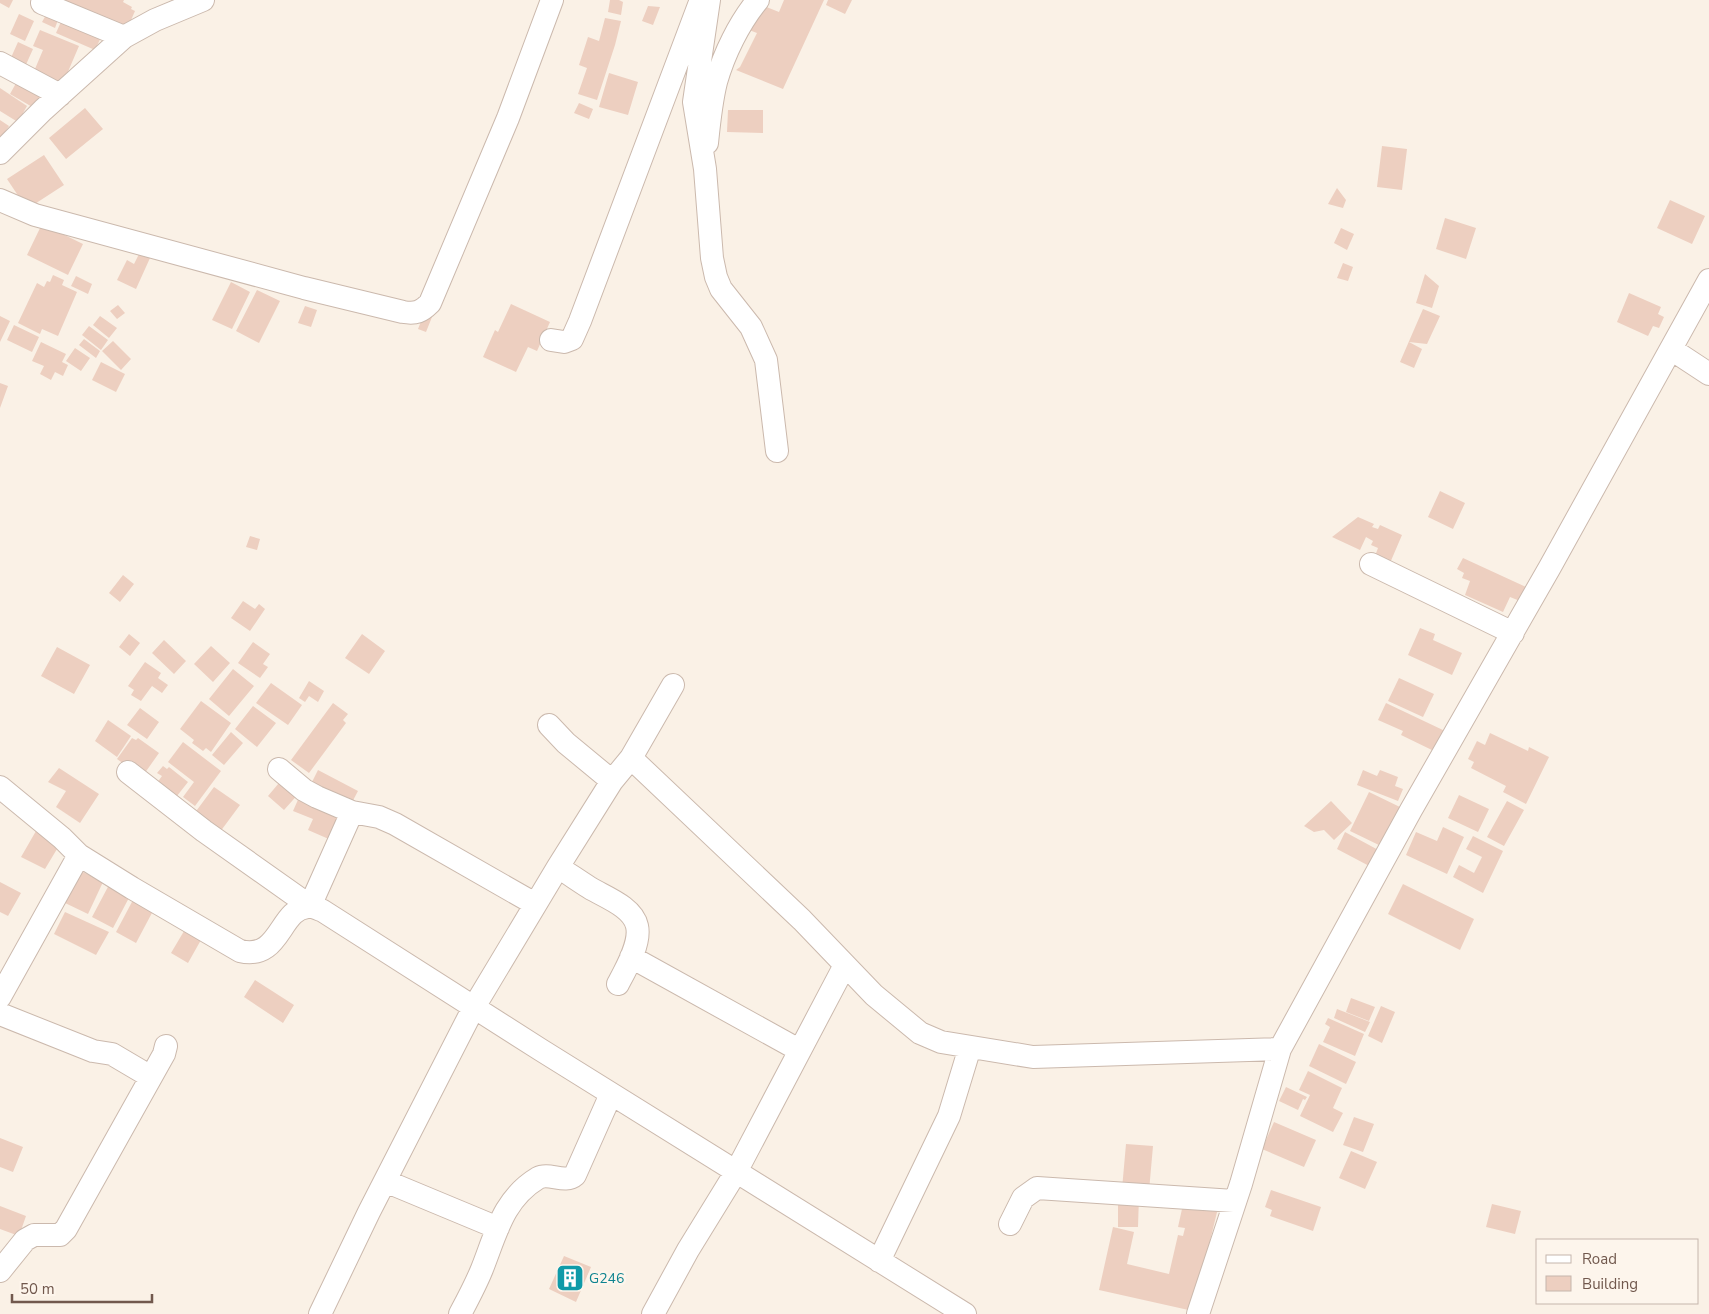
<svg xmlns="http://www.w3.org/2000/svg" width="1709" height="1314" viewBox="0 0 1709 1314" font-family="'Nunito Sans',sans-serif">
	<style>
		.building { fill: #edcfc0 }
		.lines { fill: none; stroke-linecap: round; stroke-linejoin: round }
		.street-casing { stroke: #cbb9ad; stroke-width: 24 }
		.street { stroke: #fff; stroke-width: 22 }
		.labels { text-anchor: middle; stroke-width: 5; stroke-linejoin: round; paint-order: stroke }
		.culture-label { font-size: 14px; fill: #0d838f; stroke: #fdf5ec; text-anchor: start }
	</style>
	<rect width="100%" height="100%" fill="#faf1e6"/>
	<path class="building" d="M 0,0 L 13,0 L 9,8 L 0,3 Z
		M 50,0 L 124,0 L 123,2 L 132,7 L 131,9 L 135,11 L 128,27 Z
		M 610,0 L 619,0 L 623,2 L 621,15 L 608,12 Z
		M 784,0 L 824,0 L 783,89 L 736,70 L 740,67 L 757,33 L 749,30 L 759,4 L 779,12 Z
		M 828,0 L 852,0 L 845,14 L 826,5 Z
		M 648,6 L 660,7 L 653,25 L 642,21 Z
		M 19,14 L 34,21 L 25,41 L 10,34 Z
		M 46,15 L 58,20 L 55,28 L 42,22 Z
		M 64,15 L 103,33 L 95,50 L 56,33 Z
		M 605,18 L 621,21 L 615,45 L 597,100 L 578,94 L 587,68 L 579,65 L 588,37 L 599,41 Z
		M 40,30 L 79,46 L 61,88 L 32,76 L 43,50 L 33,46 Z
		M 18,42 L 33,49 L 24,69 L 9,62 Z
		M 609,73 L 638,82 L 628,115 L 599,107 Z
		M 20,76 L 44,90 L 34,108 L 10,94 Z
		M 0,88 L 27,106 L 23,113 L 26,116 L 21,124 L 0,111 Z
		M 579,103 L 593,109 L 589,119 L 574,113 Z
		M 85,108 L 103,129 L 66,159 L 49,138 Z
		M 728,110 L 763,110 L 763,133 L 727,132 Z
		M 0,120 L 9,126 L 0,139 Z
		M 1382,146 L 1407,149 L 1402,190 L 1377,187 Z
		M 44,155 L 64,185 L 27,209 L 7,179 Z
		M 1337,188 L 1346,200 L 1343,208 L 1328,204 Z
		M 1670,200 L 1705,216 L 1692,244 L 1657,228 Z
		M 1445,218 L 1476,228 L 1466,259 L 1436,249 Z
		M 42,224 L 83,244 L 68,275 L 27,255 Z
		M 1341,228 L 1354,234 L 1347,250 L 1334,243 Z
		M 140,252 L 150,258 L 136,289 L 117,280 L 127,260 L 134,264 Z
		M 1343,263 L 1353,267 L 1348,281 L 1337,278 Z
		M 1425,274 L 1439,286 L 1432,308 L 1416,303 Z
		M 53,275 L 64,280 L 62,285 L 77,292 L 58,336 L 42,329 L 40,334 L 18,323 L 37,283 L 44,287 L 47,281 L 50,282 Z
		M 76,276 L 92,284 L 88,294 L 71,286 Z
		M 231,282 L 250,292 L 232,329 L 212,320 Z
		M 257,290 L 280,301 L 259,343 L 236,331 Z
		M 1629,293 L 1661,307 L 1658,314 L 1664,317 L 1659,328 L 1653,326 L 1648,336 L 1617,322 Z
		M 511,304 L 550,322 L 537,351 L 528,347 L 516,372 L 483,357 L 495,330 L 498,332 Z
		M 118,305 L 125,313 L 117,319 L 110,311 Z
		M 305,306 L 317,310 L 311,327 L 298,323 Z
		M 1423,309 L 1440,316 L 1427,344 L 1409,342 L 1422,349 L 1414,368 L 1400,362 Z
		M 424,314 L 432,317 L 426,332 L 418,329 Z
		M 0,316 L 10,321 L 0,342 Z
		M 100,316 L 117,328 L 109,338 L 93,325 Z
		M 14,325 L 39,337 L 32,352 L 7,340 Z
		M 89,326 L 108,340 L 101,350 L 82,335 Z
		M 84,339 L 100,351 L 96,358 L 79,345 Z
		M 113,341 L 131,359 L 121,370 L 102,351 Z
		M 41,342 L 66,354 L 62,362 L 68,365 L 63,376 L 55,372 L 51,380 L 40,374 L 44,366 L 32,361 Z
		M 75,348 L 90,358 L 81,371 L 66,361 Z
		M 101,362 L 125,374 L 116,392 L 92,380 Z
		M 0,383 L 8,386 L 0,408 Z
		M 1440,491 L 1465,503 L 1453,529 L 1428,517 Z
		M 1358,517 L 1374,524 L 1372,527 L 1378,529 L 1380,525 L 1402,535 L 1390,563 L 1375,556 L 1378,548 L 1371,545 L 1373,541 L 1366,537 L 1360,550 L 1332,537 Z
		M 250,536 L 260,539 L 257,550 L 246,547 Z
		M 1463,558 L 1526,587 L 1520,601 L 1510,597 L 1503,612 L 1465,595 L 1470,581 L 1462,578 L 1464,573 L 1457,569 Z
		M 123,575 L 134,584 L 120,602 L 109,593 Z
		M 243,601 L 255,609 L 259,604 L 265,609 L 250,631 L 231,618 Z
		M 1420,628 L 1435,634 L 1433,640 L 1462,653 L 1452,675 L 1408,655 Z
		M 129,634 L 140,643 L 130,656 L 119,647 Z
		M 362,634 L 385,651 L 369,674 L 345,658 Z
		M 164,640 L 186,661 L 174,674 L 152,653 Z
		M 253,642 L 270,654 L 263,664 L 268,667 L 260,678 L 238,663 Z
		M 211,646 L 230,663 L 213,682 L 194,664 Z
		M 57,647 L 90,665 L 74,694 L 41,676 Z
		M 145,662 L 161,673 L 158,678 L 168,685 L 162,693 L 152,686 L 141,701 L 131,695 L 134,690 L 128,686 Z
		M 233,669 L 254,686 L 229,716 L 209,699 Z
		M 1399,678 L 1434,694 L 1423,717 L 1388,701 Z
		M 309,681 L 324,691 L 318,702 L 309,696 L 305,702 L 299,698 Z
		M 271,683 L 302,705 L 288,725 L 256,703 Z
		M 201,701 L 231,723 L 211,752 L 206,748 L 203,751 L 192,743 L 194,740 L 180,729 Z
		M 333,703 L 348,714 L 343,720 L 346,723 L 309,773 L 291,760 Z
		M 1386,703 L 1445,731 L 1436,752 L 1401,735 L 1403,731 L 1378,720 Z
		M 253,706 L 276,723 L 257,747 L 235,729 Z
		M 140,708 L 159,722 L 147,739 L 127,725 Z
		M 108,720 L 131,736 L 117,757 L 95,741 Z
		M 231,732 L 243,743 L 224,765 L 212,755 Z
		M 1490,733 L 1528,751 L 1529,747 L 1549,757 L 1526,804 L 1503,792 L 1506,786 L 1471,768 L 1474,762 L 1468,759 L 1477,741 L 1485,745 Z
		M 132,738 L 136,740 L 138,738 L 159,753 L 142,777 L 117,759 Z
		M 183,742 L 221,771 L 195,806 L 183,797 L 194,782 L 168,762 Z
		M 163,766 L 167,769 L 169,767 L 188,782 L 173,801 L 154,787 L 162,776 L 157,773 Z
		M 59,768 L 99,794 L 80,823 L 56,807 L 66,791 L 48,782 Z
		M 318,770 L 358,791 L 349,808 L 310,786 Z
		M 1363,770 L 1377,776 L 1380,770 L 1398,777 L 1395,786 L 1403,789 L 1398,801 L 1357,785 Z
		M 284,777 L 301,791 L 284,810 L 268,796 Z
		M 214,787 L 240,805 L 217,836 L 191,818 Z
		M 1369,792 L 1402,808 L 1383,847 L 1350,831 Z
		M 301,793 L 346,813 L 331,840 L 308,830 L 313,819 L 293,811 Z
		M 1459,795 L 1489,809 L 1478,832 L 1448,818 Z
		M 1331,801 L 1352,823 L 1334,840 L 1324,830 L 1314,832 L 1304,826 Z
		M 1507,801 L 1524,810 L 1504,846 L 1487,837 Z
		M 1443,827 L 1464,837 L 1447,874 L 1406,855 L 1416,832 L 1437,841 Z
		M 36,831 L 60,844 L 45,869 L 21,857 Z
		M 1345,832 L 1382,852 L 1373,868 L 1337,849 Z
		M 1473,836 L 1503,851 L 1483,893 L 1453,877 L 1459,865 L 1474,873 L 1482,857 L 1466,849 Z
		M 79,870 L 103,882 L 88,914 L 63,902 Z
		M 0,882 L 21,893 L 8,916 L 0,912 Z
		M 110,883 L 131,894 L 113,928 L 92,917 Z
		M 1403,884 L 1474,919 L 1460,950 L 1388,914 Z
		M 133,900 L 153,911 L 136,943 L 116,932 Z
		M 65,912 L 109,932 L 96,955 L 54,934 Z
		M 190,921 L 206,931 L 188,963 L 171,953 Z
		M 255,980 L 294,1005 L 283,1023 L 244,997 Z
		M 1351,998 L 1375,1007 L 1369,1021 L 1346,1012 Z
		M 1381,1006 L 1395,1012 L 1382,1043 L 1368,1036 Z
		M 1337,1009 L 1370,1022 L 1365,1032 L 1334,1018 Z
		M 1328,1018 L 1364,1034 L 1355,1056 L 1323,1042 L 1330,1027 L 1325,1024 Z
		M 1319,1044 L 1356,1062 L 1346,1084 L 1309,1066 Z
		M 1308,1071 L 1342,1088 L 1333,1108 L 1343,1113 L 1333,1132 L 1300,1116 L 1310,1095 L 1299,1090 Z
		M 1286,1087 L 1307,1097 L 1305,1100 L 1303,1099 L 1298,1110 L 1279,1101 Z
		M 1354,1117 L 1374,1124 L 1363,1152 L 1343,1145 Z
		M 1274,1122 L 1316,1140 L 1304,1167 L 1262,1149 Z
		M 0,1138 L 23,1147 L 13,1172 L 0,1167 Z
		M 1126,1144 L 1153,1146 L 1149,1191 L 1122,1189 Z
		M 1351,1151 L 1377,1162 L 1365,1189 L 1339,1178 Z
		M 1271,1190 L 1321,1207 L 1313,1231 L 1270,1216 L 1272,1210 L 1265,1207 Z
		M 1139,1196 L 1138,1227 L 1118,1227 L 1118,1197 Z
		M 1184,1200 L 1218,1208 L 1193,1311 L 1099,1290 L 1113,1227 L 1134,1232 L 1127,1264 L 1169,1274 L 1178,1235 L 1183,1236 L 1185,1228 L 1178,1227 Z
		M 1492,1204 L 1521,1211 L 1515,1234 L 1486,1227 Z
		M 0,1206 L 26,1216 L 19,1236 L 0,1229 Z
		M 564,1256 L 591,1267 L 576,1302 L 549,1289 Z"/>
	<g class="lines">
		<defs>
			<path id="street" d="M 43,0 L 42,3 L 124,37
				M 709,0 L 694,102 L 705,169 L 712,258 L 716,277 L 721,289 L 751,327 L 766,360 L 777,451
				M 0,63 L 60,95
				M 707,143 C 709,123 711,102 716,82 C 724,54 739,23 758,0
				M 0,153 L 43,110 L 124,37 L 155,20 L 203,0
				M 0,200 L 35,215 L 304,288 L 403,312 C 416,314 421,312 430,303 L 508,118 L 552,0
				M 551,340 L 564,342 L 572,339 L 580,321 L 699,5
				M 1671,349 L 1709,374
				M 1371,564 L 1513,633
				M 549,725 L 566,743 L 612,781
				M 631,758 L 802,920 L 874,995 L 920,1033 L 941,1042 L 1033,1057 L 1280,1049
				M 279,769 L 304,790 L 317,797 L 352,812 L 379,817 L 395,824 L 535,904
				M 128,772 L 204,831 L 310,906 L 352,812
				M 0,787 L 62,838 L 79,855 L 132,888 L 240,951 C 281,961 279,909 308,907 C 312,906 318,909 323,911 L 541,1050 L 965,1314
				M 558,867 C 569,874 579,881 590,888 C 605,897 633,907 637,926 C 641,943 626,969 618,984
				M 631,957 L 799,1050
				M 0,997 L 79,855
				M 0,1014 L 93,1051 L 112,1054 L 151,1077
				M 385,1181 L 498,1228
				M 1010,1224 L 1023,1198 L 1037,1188 L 1234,1201
				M 879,1261 L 949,1116 L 970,1047
				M 0,1271 L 25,1240 L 34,1235 L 60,1235 L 66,1229 L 164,1054 L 166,1046
				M 320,1314 L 369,1212 L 474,1007 L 558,867 L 612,781 L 631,758 L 673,685
				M 460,1314 C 468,1299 476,1284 482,1269 C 496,1234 503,1199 538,1178 C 549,1172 565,1184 575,1175 L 611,1094
				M 653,1314 L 688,1250 L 736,1172 L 845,965
				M 1198,1314 L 1241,1184 L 1280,1049 L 1411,810 L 1550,567 L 1709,280"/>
		</defs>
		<use href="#street" class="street-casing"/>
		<use href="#street" class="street"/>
	</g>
	<defs>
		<symbol id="building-square" viewBox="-11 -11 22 22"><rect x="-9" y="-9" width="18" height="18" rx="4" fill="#0f9aa8" stroke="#fdf5ec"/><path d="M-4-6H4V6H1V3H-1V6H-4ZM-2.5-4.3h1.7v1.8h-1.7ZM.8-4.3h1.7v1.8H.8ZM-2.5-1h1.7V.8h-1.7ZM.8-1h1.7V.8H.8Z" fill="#fff"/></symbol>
	</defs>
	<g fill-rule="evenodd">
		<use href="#building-square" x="554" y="1262" width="32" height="32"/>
	</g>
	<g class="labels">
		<g class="culture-label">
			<text x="589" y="1283">G246</text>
		</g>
	</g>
	<rect x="1536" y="1239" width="162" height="65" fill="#fdf5ec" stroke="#c5b6ac"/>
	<rect x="1546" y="1255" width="25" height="8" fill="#ffffff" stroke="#c5b6ac"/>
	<text x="1582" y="1264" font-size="15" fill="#71584d">Road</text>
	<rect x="1546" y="1276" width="25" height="15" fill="#edcfc0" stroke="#c5b6ac"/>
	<text x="1582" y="1289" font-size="15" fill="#71584d">Building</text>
	<path d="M12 1294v8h140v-8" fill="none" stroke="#71584d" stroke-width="2.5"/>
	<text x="20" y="1294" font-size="15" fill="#71584d" stroke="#fdf5ec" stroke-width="4" paint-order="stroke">50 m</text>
</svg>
